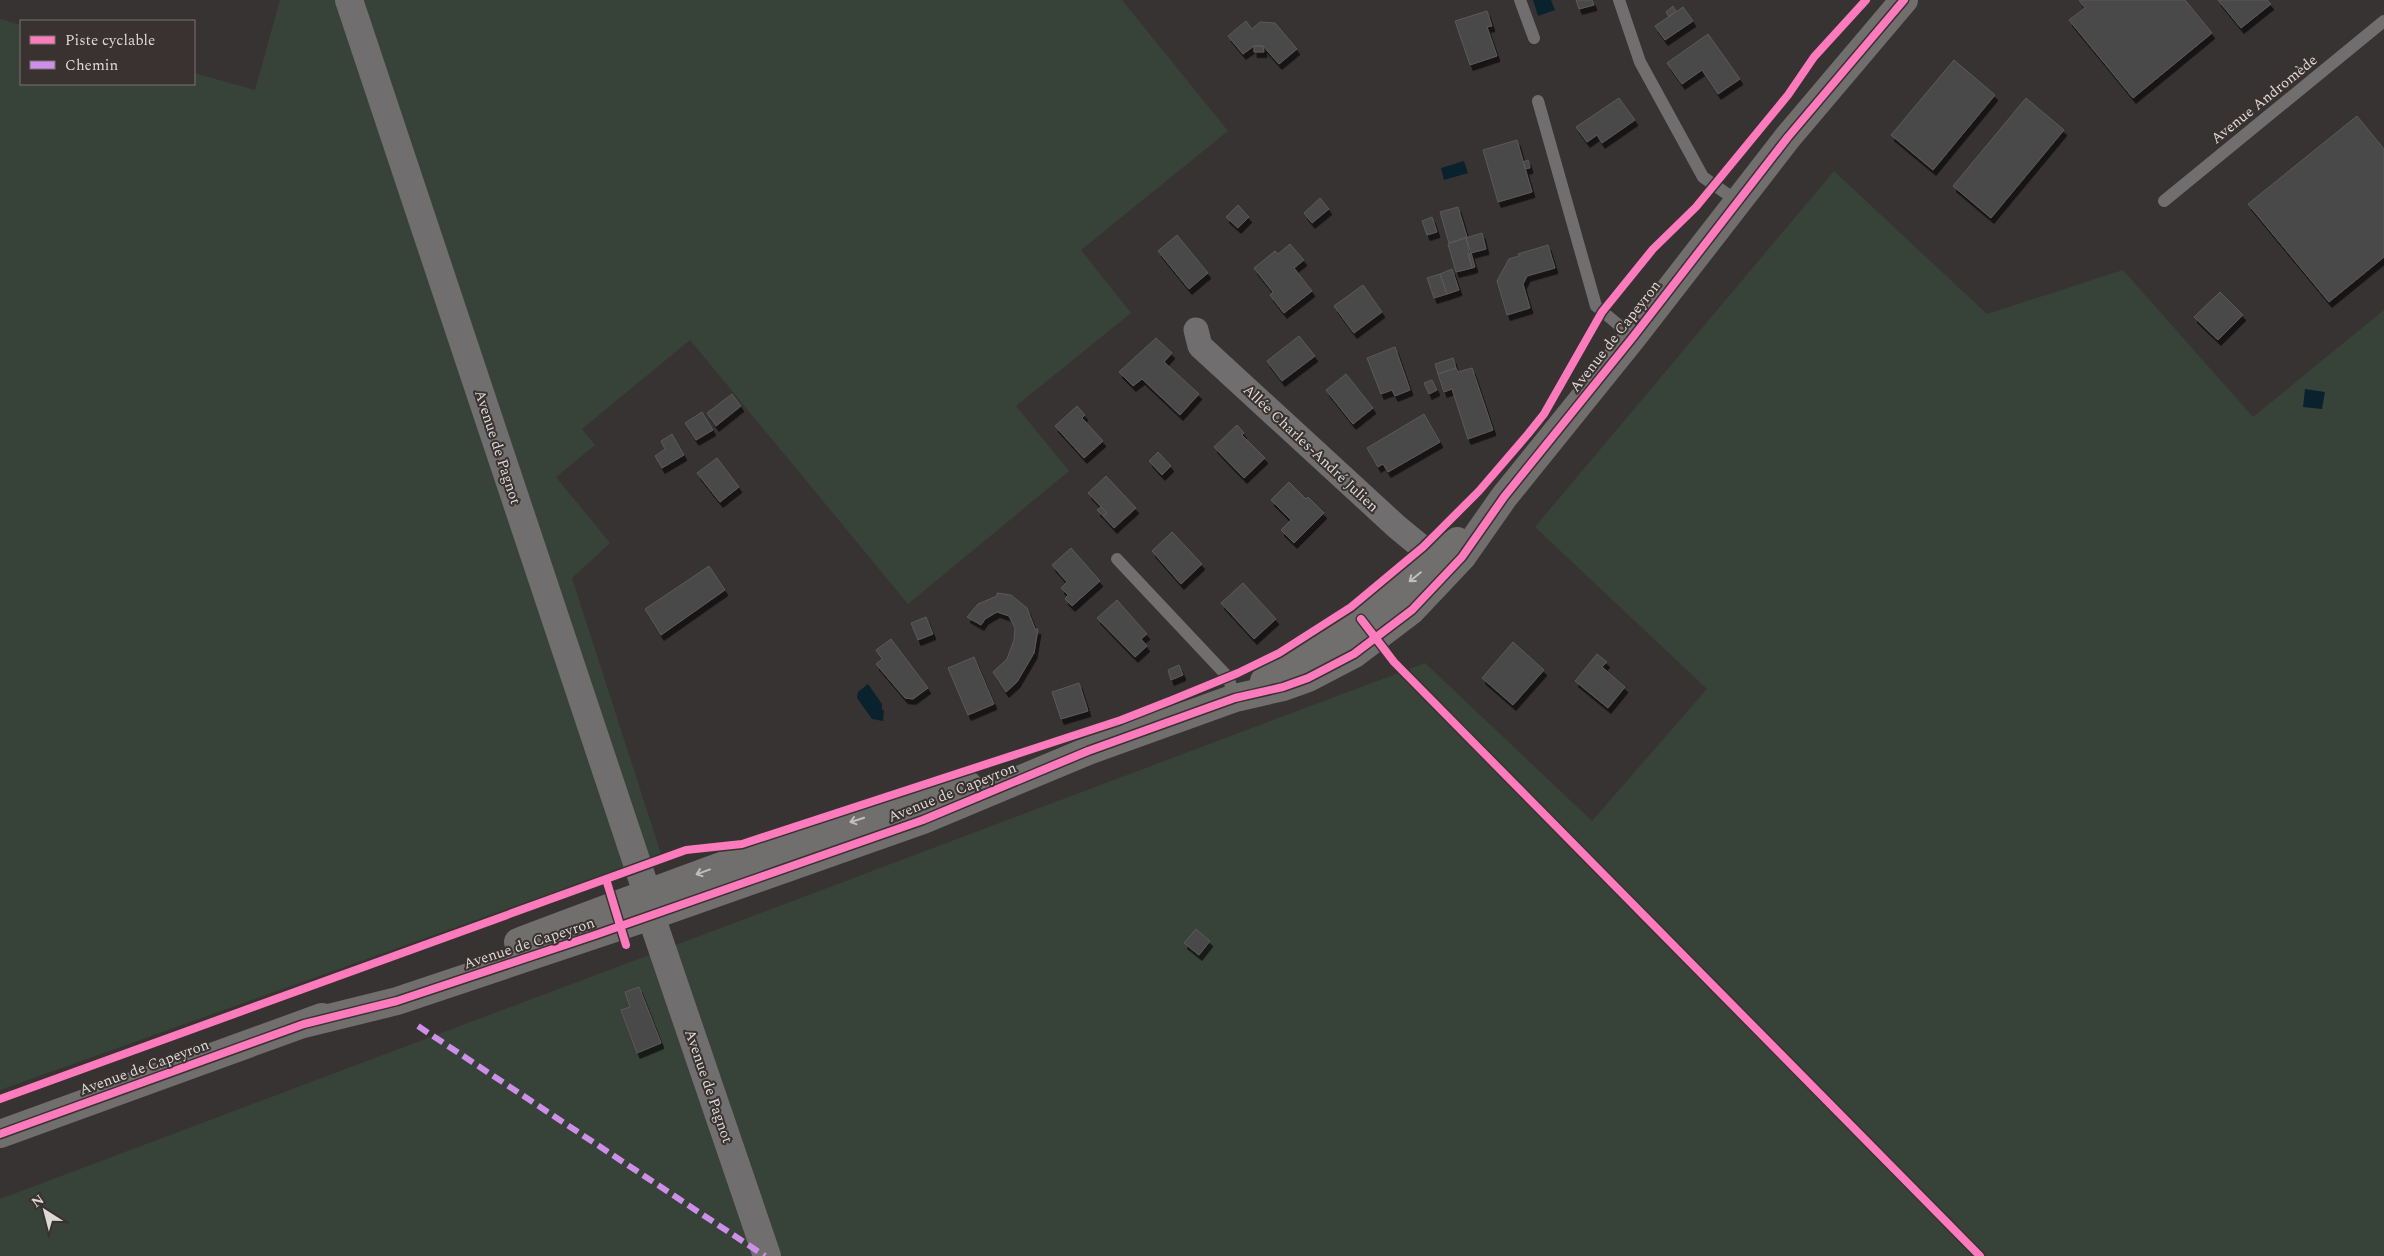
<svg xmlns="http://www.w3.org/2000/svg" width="2384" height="1256" viewBox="0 0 2384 1256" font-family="Spectral,serif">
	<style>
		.green { fill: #374339 }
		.water { fill: #0a222d }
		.building { fill: #4a4849; stroke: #5b595a; filter: url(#shadow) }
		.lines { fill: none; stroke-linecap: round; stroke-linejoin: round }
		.service { stroke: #706e6e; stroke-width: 12 }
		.minor { stroke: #706e6e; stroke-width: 25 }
		.tertiary { stroke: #706e6e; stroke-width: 28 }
		.primary { stroke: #716e6e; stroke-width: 28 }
		.quiet { stroke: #ce8fe9; stroke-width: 6; stroke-dasharray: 12 6; stroke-linecap: butt }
		.cycleway-casing { stroke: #393230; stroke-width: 11 }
		.cycleway { stroke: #fd7abc; stroke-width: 8 }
		.oneway { stroke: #c2bebe }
		.labels { text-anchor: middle; stroke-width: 4; stroke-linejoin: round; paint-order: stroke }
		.street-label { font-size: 15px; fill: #ddd9d8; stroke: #393230 }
	</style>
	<defs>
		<filter id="shadow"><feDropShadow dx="3" dy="5.5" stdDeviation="0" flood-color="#0009"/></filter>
	</defs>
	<rect width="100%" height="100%" fill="#373332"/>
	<path class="green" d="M 280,0 L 1122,0 L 1228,131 L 1081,250 L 1131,313 L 1016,406 L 1069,471 L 908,604 L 690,340 L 582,429 L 595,445 L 556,477 L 610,543 L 572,578 L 661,854 L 0,1090 L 0,19 L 21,25 L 21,84 L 194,84 L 194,73 L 255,90 Z
		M 1834,171 L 1987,314 L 2123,270 L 2253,417 L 2384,310 L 2384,1256 L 0,1256 L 0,1199 L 1425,663 L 1592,821 L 1707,689 L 1535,527 Z"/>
	<path class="water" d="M 1533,0 L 1551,0 L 1555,10 L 1538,16 Z
		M 1464,161 L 1468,173 L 1444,180 L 1441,168 Z
		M 2305,389 L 2325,392 L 2322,409 L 2303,407 Z
		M 868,684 L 882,704 L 882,710 L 884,710 L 883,721 L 872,719 L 857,698 L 858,692 Z"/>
	<path class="building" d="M 1576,0 L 1592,0 L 1594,5 L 1579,9 Z
		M 2079,0 L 2185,0 L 2212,33 L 2133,98 L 2069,20 L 2085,8 Z
		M 2218,0 L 2267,0 L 2271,4 L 2241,28 Z
		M 1673,6 L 1676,11 L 1669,17 L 1666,12 Z
		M 1683,7 L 1693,21 L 1665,40 L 1655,26 Z
		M 1487,11 L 1492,26 L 1487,27 L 1497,56 L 1470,65 L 1455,21 Z
		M 1246,21 L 1252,29 L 1260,22 L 1275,23 L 1297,49 L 1279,64 L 1263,46 L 1254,46 L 1243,54 L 1228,36 Z
		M 1708,34 L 1740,79 L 1718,94 L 1702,70 L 1682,84 L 1667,63 Z
		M 1254,46 L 1263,46 L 1264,52 L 1254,52 Z
		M 1954,60 L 1995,95 L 1933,170 L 1891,135 Z
		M 1619,98 L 1635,120 L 1602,143 L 1597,135 L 1587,142 L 1576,127 Z
		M 2026,98 L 2064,130 L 1991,218 L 1953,186 Z
		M 2357,116 L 2384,149 L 2384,257 L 2329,302 L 2248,204 Z
		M 1517,140 L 1532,192 L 1498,202 L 1483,150 Z
		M 1528,160 L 1530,168 L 1525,169 L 1523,162 Z
		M 1320,198 L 1329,209 L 1312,223 L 1304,213 Z
		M 1238,205 L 1249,217 L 1238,228 L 1226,217 Z
		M 1458,207 L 1467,237 L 1449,243 L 1440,212 Z
		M 1432,217 L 1437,232 L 1427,235 L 1422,221 Z
		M 1482,233 L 1486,249 L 1471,253 L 1466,238 Z
		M 1177,235 L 1208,273 L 1189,289 L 1158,251 Z
		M 1466,238 L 1472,268 L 1456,272 L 1448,244 Z
		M 1290,244 L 1304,260 L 1294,268 L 1312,291 L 1284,313 L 1270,295 L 1273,292 L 1254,268 L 1275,251 L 1278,254 Z
		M 1548,245 L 1555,268 L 1527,276 L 1523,284 L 1530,308 L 1507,315 L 1497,281 L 1509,259 L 1519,256 L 1518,254 Z
		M 1471,253 L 1475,267 L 1472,268 L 1468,254 Z
		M 1452,269 L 1459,290 L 1447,294 L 1440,274 Z
		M 1440,274 L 1447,294 L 1434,298 L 1427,278 Z
		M 1363,285 L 1382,312 L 1354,333 L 1334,306 Z
		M 2220,292 L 2243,315 L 2218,340 L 2194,317 Z
		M 1299,336 L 1315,356 L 1282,381 L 1267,361 Z
		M 1156,338 L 1172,353 L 1164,362 L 1199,394 L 1180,415 L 1142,379 L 1133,386 L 1119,372 Z
		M 1395,347 L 1410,390 L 1395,396 L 1392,390 L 1381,394 L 1367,358 Z
		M 1453,358 L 1456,368 L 1438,374 L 1435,364 Z
		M 1456,368 L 1458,372 L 1472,368 L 1493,430 L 1468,439 L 1452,389 L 1444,392 L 1438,374 Z
		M 1346,374 L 1373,408 L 1353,424 L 1326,390 Z
		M 1432,380 L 1437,390 L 1429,394 L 1424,383 Z
		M 732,394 L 741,406 L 716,426 L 707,413 Z
		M 1077,406 L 1085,415 L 1082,418 L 1103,441 L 1084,458 L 1055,426 Z
		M 702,412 L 713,430 L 696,440 L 685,423 Z
		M 1424,414 L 1440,442 L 1388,472 L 1383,464 L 1378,467 L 1367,448 Z
		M 1237,425 L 1244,433 L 1242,435 L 1265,458 L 1244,478 L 1214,447 Z
		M 672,434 L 684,455 L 662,468 L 655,456 L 665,449 L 661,441 Z
		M 1158,452 L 1171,466 L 1162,475 L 1149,461 Z
		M 717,458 L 739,487 L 720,502 L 697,473 Z
		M 1106,476 L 1136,508 L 1114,528 L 1103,516 L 1107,513 L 1088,493 Z
		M 1289,482 L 1306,499 L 1308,497 L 1324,513 L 1294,543 L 1281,530 L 1291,520 L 1271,500 Z
		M 1101,507 L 1107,513 L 1103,516 L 1097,510 Z
		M 1172,532 L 1202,564 L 1181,584 L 1152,551 Z
		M 1071,548 L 1100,581 L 1072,606 L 1065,599 L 1068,595 L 1061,588 L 1067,582 L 1052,565 Z
		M 709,566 L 725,590 L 661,635 L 645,609 Z
		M 1243,583 L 1276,619 L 1254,639 L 1221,603 Z
		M 997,593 L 1011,595 L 1027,608 L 1035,629 L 1038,629 L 1034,653 L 1017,682 L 1006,692 L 993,672 L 1007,659 L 1014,640 L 1015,628 L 1009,616 L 997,612 L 985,619 L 981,625 L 967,617 L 978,604 L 997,596 Z
		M 1117,600 L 1147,634 L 1141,639 L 1147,646 L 1135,657 L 1097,618 Z
		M 926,617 L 933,634 L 918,640 L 911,623 Z
		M 891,639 L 928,688 L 913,699 L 905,698 L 876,664 L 882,659 L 876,650 Z
		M 1513,642 L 1544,670 L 1513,705 L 1482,678 Z
		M 1597,654 L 1607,662 L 1602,667 L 1625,687 L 1608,708 L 1575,681 Z
		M 974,657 L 994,704 L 968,715 L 948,668 Z
		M 1179,665 L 1183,675 L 1171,680 L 1168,670 Z
		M 1079,683 L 1088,711 L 1061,719 L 1052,692 Z
		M 1196,929 L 1210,941 L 1199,955 L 1184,943 Z
		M 639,987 L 661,1043 L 637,1053 L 621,1010 L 630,1007 L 625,992 Z"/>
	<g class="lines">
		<path class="service" d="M 1520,0 L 1534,38
			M 1619,0 L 1640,62 L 1703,177 L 1737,201
			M 1538,101 L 1596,306 L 1633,337
			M 2164,201 L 2384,21
			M 1117,559 L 1228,677 L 1235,698"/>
		<path class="minor" d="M 1196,330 L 1200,346 L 1397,527 L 1436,559"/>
		<path class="tertiary" d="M 349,0 L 647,893
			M 651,916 L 767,1256"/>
		<path class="primary" d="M 1264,681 L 1361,619 L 1457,541
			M 518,942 C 667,886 815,828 968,785
			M 304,1024 L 397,1001 L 651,916 L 923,820 L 1088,751 L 1235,698 L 1283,687 L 1308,678 L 1354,654 L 1412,610 L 1462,557 L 1504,497 L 1633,337 L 1788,137 L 1904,0
			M 0,1134 L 322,1017"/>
		<path class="quiet" d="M 418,1026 L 765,1256"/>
		<defs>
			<path id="cycleway" d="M 1361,619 L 1394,662 L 1980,1256
				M 606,879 L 626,945
				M 0,1099 L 686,850 L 742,844 L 1121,720 L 1172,700 L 1238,673 L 1279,653 L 1351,607 L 1423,547 L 1479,491 L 1528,434 L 1544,414 L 1602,312 L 1653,249 L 1696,207 L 1788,95 L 1814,57 L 1866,0
				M 0,1134 L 304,1024 L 397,1001 L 595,935 L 923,820 L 1088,751 L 1235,698 L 1283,687 L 1308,678 L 1354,654 L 1412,610 L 1462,557 L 1504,497 L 1633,337 L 1788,137 L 1904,0"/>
		</defs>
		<use href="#cycleway" class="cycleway-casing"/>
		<use href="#cycleway" class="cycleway"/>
	</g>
	<defs><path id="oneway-shaft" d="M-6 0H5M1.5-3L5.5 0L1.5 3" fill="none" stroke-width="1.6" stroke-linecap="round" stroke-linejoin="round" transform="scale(1.25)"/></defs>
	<g class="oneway">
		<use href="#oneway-shaft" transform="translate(1415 577) rotate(141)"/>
		<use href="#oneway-shaft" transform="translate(857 820) rotate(162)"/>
		<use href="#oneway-shaft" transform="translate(703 872) rotate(160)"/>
	</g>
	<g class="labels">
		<g class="street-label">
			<text transform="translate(2264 99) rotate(-39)" y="5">Avenue Andromède</text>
			<text transform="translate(1615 336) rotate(-52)" y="5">Avenue de Capeyron</text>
			<text transform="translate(498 447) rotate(72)" y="5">Avenue de Pagnot</text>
			<text transform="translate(1311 448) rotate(43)" y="5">Allée Charles-André Julien</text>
			<text transform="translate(952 792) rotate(-22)" y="5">Avenue de Capeyron</text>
			<text transform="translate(529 943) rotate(-18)" y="5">Avenue de Capeyron</text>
			<text transform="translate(144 1067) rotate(-20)" y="5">Avenue de Capeyron</text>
			<text transform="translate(709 1086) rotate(71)" y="5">Avenue de Pagnot</text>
		</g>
	</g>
	<rect x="20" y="20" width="175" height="65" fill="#393230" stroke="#7b7573"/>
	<rect x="30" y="36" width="25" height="8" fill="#fd7abc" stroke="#7b7573"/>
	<text x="65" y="45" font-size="15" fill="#ddd9d8">Piste cyclable</text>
	<rect x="30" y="61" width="25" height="8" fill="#ce8fe9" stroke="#7b7573"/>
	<text x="65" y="70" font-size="15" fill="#ddd9d8">Chemin</text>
	<g transform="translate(45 1211) rotate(324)" stroke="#393230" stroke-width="4" paint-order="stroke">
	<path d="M0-4L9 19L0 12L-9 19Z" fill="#ddd9d8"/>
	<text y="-8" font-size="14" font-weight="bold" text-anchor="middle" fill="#ddd9d8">N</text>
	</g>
</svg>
